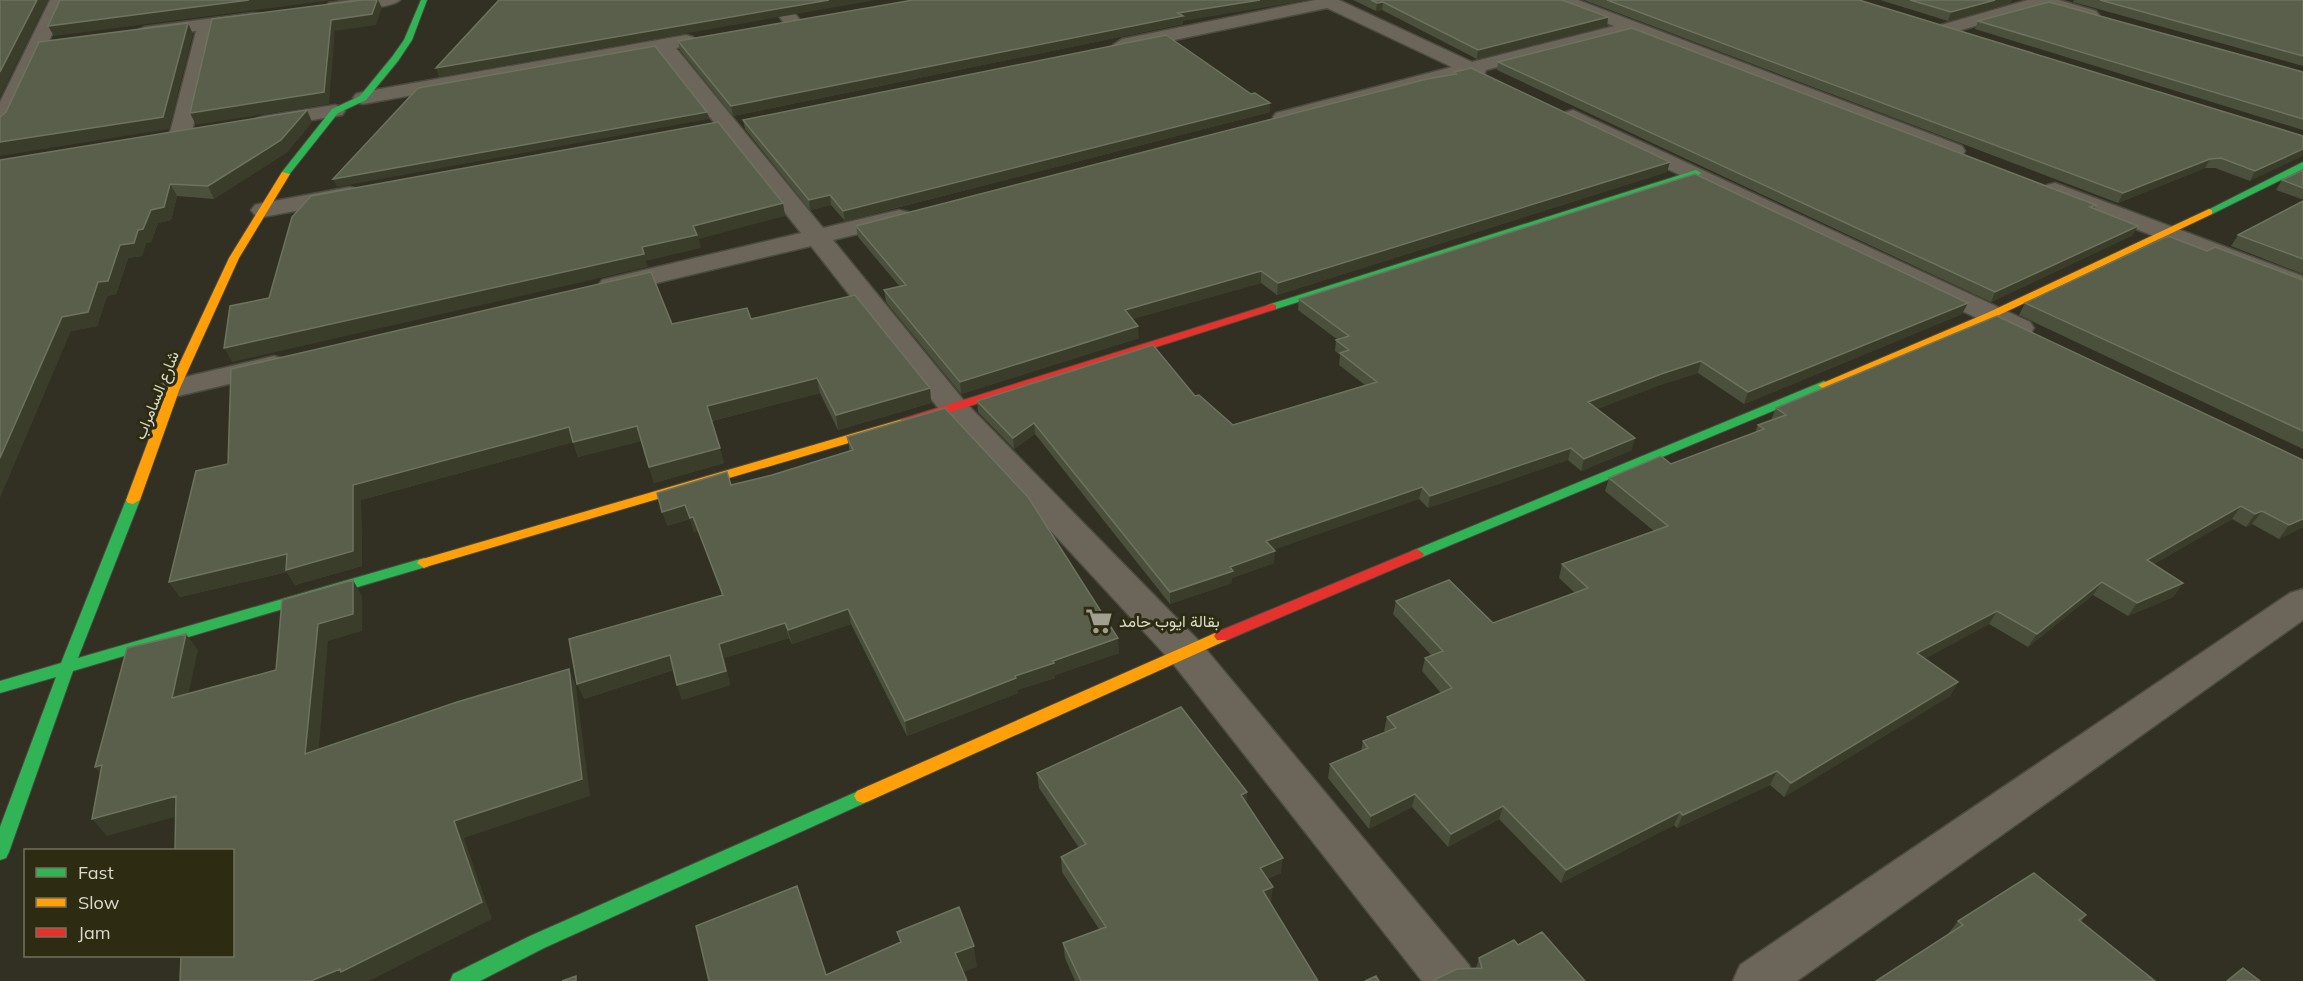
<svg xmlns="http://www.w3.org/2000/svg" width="2303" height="981" viewBox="0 0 2303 981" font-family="Mulish,Vazirmatn,sans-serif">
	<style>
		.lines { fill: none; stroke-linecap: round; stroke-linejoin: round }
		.street-casing { stroke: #4b4b3f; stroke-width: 3 }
		.fast-casing { stroke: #4b4b3f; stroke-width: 2 }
		.slow-casing { stroke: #4b4b3f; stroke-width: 2 }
		.jam-casing { stroke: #4b4b3f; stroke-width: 2 }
		.street { fill: #6c665a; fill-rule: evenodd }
		.fast { fill: #30b455; fill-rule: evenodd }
		.slow { fill: #ff9f0a; fill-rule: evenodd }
		.jam { fill: #e5322d; fill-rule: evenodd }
		.wall { fill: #4a503b }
		.shaded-wall { fill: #393d2a }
		.building { fill: #5a5f4b; stroke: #6e735f; stroke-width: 1.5 }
		.labels { text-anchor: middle; stroke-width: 6; stroke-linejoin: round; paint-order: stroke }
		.street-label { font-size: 16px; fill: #dbdbcc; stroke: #2d2c12 }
		.poi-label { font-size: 16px; fill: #dbdbcc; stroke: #2d2c12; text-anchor: start }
	</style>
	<rect width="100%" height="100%" fill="#313022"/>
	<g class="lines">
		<defs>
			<path id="street" d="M 50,0 L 68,0 L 11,123 L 7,127 L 0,129 L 0,102 Z
				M 350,0 L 400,0 C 393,8 333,15 326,7 L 329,3 Z
				M 767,0 L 785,0 L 802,23 L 799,27 L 787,27 Z
				M 1315,0 L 1339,0 L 1472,62 L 1614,26 L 1556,4 L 1553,0 L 1578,0 L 1962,146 L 1965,151 L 1962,156 L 1946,156 L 1630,33 L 1486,70 L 1484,76 L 1477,78 L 1468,75 L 1283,123 L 1276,121 L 1273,117 L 1276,113 L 1452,67 L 1327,8 L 1122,51 L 1113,45 L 1122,39 Z
				M 2028,0 L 2059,0 L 2096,11 L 2099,15 L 2090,20 L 2043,7 L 1947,34 L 1938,29 L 1941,25 Z
				M 254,13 L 260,14 L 263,18 L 260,22 L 215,28 L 191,136 L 188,141 L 172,141 L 169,136 L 196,31 L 144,37 L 135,32 L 144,27 Z
				M 686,35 L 693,37 L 695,41 L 693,45 L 676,48 L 823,228 L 899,210 L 908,212 L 911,217 L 908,222 L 833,240 L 965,402 L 1199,641 L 1469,965 L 1476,981 L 1422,981 L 1171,661 L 943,414 L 811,246 L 611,294 L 602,292 L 598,286 L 602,280 L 801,233 L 658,51 L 363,104 L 356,102 L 353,98 L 356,94 L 363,92 Z
				M 335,105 L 342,107 L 345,111 L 342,115 L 265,128 L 258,126 L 254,122 L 258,118 L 265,116 Z
				M 1573,110 L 2030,322 L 2034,328 L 2030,334 L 2020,336 L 2010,334 L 1566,120 L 1563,116 L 1566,112 Z
				M 2055,183 L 2303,276 L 2303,293 L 2047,195 L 2043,190 L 2047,185 Z
				M 350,187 L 358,189 L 362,194 L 358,199 L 263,217 L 255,215 L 251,210 L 255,205 L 263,203 Z
				M 274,356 L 284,359 L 288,365 L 284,371 L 174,397 L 164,394 L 159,388 L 164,382 Z
				M 2303,589 L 2303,620 L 1797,981 L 1733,981 L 1740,965 L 2290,593 Z"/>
			<path id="fast" d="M 421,0 L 427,0 L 412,40 L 398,61 L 366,100 L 338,113 L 288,176 L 282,176 L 282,172 L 332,109 L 360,96 L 392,57 L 404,40 Z
				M 2303,162 L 2303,169 L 2212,214 L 2204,212 Z
				M 1696,170 L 1701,173 L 1699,175 L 1276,309 L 1268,309 L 1266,307 L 1268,305 Z
				M 1824,381 L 1830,385 L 1828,388 L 1422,557 L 1417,559 L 1410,554 L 1412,551 Z
				M 133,496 L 140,500 L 78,658 L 424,558 L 431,563 L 429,566 L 73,671 L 9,852 L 6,858 L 0,860 L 0,827 L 56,677 L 0,693 L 0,681 L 61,663 L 126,500 Z
				M 863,789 L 869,791 L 872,796 L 869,801 L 544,948 L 480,981 L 450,981 L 453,974 L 530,936 Z"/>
			<path id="slow" d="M 282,172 L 290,174 L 239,258 L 180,388 L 140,500 L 133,504 L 128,503 L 126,500 L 168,388 L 229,258 Z
				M 2209,209 L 2212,210 L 2212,214 L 1995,317 L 1828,388 L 1824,389 L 1818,385 L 1987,313 Z
				M 906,418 L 912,422 L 910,425 L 429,566 L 424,568 L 417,563 L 419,560 Z
				M 1222,630 L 1227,632 L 1230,636 L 1227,640 L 869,801 L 863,803 L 857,801 L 854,796 L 857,791 Z"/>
			<path id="jam" d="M 1272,304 L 1276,305 L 1276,309 L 910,425 L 902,425 L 900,422 L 902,419 Z
				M 1417,549 L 1424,554 L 1422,557 L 1227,640 L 1217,640 L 1214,636 L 1217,632 Z"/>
		</defs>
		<use href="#street" class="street-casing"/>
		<use href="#fast" class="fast-casing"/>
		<use href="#slow" class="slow-casing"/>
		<use href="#jam" class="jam-casing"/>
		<use href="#street" class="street"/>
		<use href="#fast" class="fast"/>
		<use href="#slow" class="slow"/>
		<use href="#jam" class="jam"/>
	</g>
	<path class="wall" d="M 1353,0 L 1562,0 L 1608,17 L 1607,26 L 1477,59 L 1382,10 L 1376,11 Z
		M 1584,0 L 1859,0 L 2303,136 L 2250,181 L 2215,168 L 2205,168 L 2118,203 Z
		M 1880,0 L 2012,0 L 2010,3 L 1948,21 Z
		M 2074,0 L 2303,0 L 2303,66 L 2073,2 Z
		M 1183,21 L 1183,24 L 733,116 L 680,50 L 678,41 Z
		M 1978,21 L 2303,72 L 2303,130 L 1975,29 Z
		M 1498,62 L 2096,205 L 2094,209 L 2133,235 L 1991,302 L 1497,70 Z
		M 1454,72 L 1667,172 L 1277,295 L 1261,283 L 1132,319 L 1139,338 L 961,394 L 886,302 L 884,290 L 900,287 L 858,237 L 856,226 L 1454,74 Z
		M 1251,94 L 1270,103 L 1270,112 L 845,221 L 831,205 L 810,210 L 745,129 L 743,120 Z
		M 312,122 L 287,152 L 214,199 L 177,196 L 171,220 L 158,223 L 151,242 L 146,243 L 142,256 L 128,258 L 116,294 L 107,296 L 97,326 L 71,331 L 0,160 Z
		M 2303,170 L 2303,199 L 2301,199 L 2276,190 L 2282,180 Z
		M 2303,201 L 2303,274 L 2231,246 L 2238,235 Z
		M 2207,251 L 2303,280 L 2303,449 L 2019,315 L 2025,303 Z
		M 1299,299 L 1962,314 L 1744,404 L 1698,373 L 1660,385 L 1597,409 L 1632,450 L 1581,471 L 1568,460 L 1428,508 L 1419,499 L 1274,549 L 1274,563 L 1232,578 L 1232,583 L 1170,604 L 1035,434 L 1014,449 L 978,412 L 977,401 L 1195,396 L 1233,425 L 1365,385 L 1339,365 L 1340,355 L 1335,351 L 1336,340 L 1338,340 L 1298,310 Z
		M 751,319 L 930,388 L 931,403 L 838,430 L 820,393 L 712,421 L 724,463 L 654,483 L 641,441 L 578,457 L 573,442 L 361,500 L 362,566 L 295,585 L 287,572 L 180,597 L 169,582 L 228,464 L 672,324 Z
		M 1776,408 L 2300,459 L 2303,527 L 2279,539 L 2252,524 L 2246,527 L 2232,519 L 2154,564 L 2183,583 L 2173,597 L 2128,616 L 2093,595 L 2028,647 L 1989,624 L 1924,659 L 1958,682 L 1950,696 L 1784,797 L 1770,785 L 1677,828 L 1674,825 L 1561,883 L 1499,819 L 1448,847 L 1412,807 L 1369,829 L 1328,778 L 1330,764 L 1361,751 L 1363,741 L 1386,732 L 1384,731 L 1387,717 L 1441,693 L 1422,671 L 1425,658 L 1431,655 L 1393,614 L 1396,601 L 1493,623 L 1575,593 L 1559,578 L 1562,564 L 1654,531 L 1605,491 L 1609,478 L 1671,464 L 1755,433 L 1758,425 L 1771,420 Z
		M 847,437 L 1119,653 L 1055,675 L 1055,678 L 1017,690 L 1018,693 L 907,736 L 851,624 L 792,644 L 789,638 L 724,658 L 730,685 L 682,700 L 673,670 L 584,699 L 722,595 L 698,531 L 694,532 L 690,519 L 667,526 L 731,485 L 772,475 L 850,452 Z
		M 1037,773 L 1247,792 L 1246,802 L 1281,873 L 1267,879 L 1271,902 L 1270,903 L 1318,981 L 1075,981 L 1065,958 L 1063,943 L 1099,929 L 1062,872 L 1061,857 L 1079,848 L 1039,788 Z
		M 2086,915 L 2081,922 L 1948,934 L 1958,921 Z
		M 1518,945 L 1585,981 L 1476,968 L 1479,958 Z"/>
	<path class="shaded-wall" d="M 37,0 L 48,0 L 0,97 L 0,72 Z
		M 249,0 L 333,0 L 54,36 L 48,26 Z
		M 377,0 L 378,0 L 382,8 L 376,25 L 335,31 L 329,104 L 196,125 L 190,113 L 331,20 Z
		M 829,0 L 876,0 L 439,77 L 436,68 Z
		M 1260,0 L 1310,0 L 1183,21 L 1183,24 L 733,116 L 731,106 L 1178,13 Z
		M 1995,0 L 2012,0 L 2010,3 L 1948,21 L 1951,12 Z
		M 1383,2 L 1382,10 L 1376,11 L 1377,3 Z
		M 1608,17 L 1607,26 L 1477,59 L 1478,50 Z
		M 188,23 L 193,34 L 169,129 L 0,156 L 0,142 Z
		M 1270,103 L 1270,112 L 845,221 L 843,211 Z
		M 307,110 L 312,122 L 287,152 L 214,199 L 208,186 Z
		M 707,112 L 709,119 L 337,187 L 333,179 Z
		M 2303,149 L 2303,156 L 2250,181 L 2255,171 Z
		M 2210,159 L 2205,168 L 2118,203 L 2123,193 Z
		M 1670,162 L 1667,172 L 1277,295 L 1278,283 Z
		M 170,184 L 177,196 L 171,220 L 158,223 L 151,242 L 146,243 L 142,256 L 128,258 L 116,294 L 107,296 L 97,326 L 71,331 L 0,498 L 0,458 L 62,317 L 98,282 L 120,245 L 151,210 Z
		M 830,195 L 831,205 L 810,210 L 809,200 Z
		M 783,203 L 785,216 L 699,239 L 701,248 L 646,261 L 648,267 L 232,362 L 224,348 L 642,247 L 693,226 Z
		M 2138,226 L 2133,235 L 1991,302 L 1995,292 Z
		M 1261,271 L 1261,283 L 1125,321 L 1125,310 Z
		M 1968,303 L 1962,314 L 1744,404 L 1748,392 Z
		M 1138,326 L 1139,338 L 961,394 L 960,382 Z
		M 1701,361 L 1698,373 L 1660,385 L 1585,414 L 1588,402 L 1664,373 Z
		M 817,378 L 820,393 L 711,421 L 707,406 Z
		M 930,388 L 931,403 L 838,430 L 836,415 Z
		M 1034,423 L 1035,434 L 1014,449 L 1013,438 Z
		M 637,426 L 641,441 L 578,457 L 573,442 L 361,500 L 362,566 L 295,585 L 287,572 L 180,597 L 169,582 L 353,485 L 569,427 Z
		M 1635,438 L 1632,450 L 1581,471 L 1584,459 Z
		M 720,448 L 724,463 L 654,483 L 649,467 Z
		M 1571,448 L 1568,460 L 1428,508 L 1430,496 Z
		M 1422,487 L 1419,499 L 1265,553 L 1266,541 Z
		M 685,505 L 690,519 L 667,526 L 662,512 Z
		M 2241,506 L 2232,519 L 2138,573 L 2147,560 Z
		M 2262,511 L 2252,524 L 2246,527 L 2255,514 Z
		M 693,517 L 698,531 L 694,532 L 690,518 Z
		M 2303,519 L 2303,527 L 2279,539 L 2289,525 Z
		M 1275,551 L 1274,563 L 1232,578 L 1232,583 L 1170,604 L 1170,592 L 1230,567 Z
		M 353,580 L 362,596 L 362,631 L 328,641 L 317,770 L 305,754 L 318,624 Z
		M 2102,582 L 2093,595 L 2028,647 L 2037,634 Z
		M 2183,583 L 2173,597 L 2128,616 L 2137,603 Z
		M 848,609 L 851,624 L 792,644 L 788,630 Z
		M 1997,611 L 1989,624 L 1909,667 L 1917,653 Z
		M 785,623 L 789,638 L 724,658 L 730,685 L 682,700 L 677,685 L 719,644 Z
		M 186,634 L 198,650 L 184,715 L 172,698 Z
		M 1118,638 L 1119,653 L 1055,675 L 1055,678 L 1017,690 L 1018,693 L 907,736 L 905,721 L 1053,661 Z
		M 670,655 L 675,669 L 584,699 L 577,684 Z
		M 569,669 L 576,686 L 590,796 L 464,838 L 492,919 L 369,981 L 311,981 L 340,969 L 454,821 Z
		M 1958,682 L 1950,696 L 1784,797 L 1791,783 Z
		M 102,765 L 109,784 L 95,767 Z
		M 1777,771 L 1770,785 L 1677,828 L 1683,815 Z
		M 1247,792 L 1246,807 L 1241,795 Z
		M 1415,794 L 1412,807 L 1369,829 L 1371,816 Z
		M 176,796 L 189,813 L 107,836 L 92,819 Z
		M 1503,806 L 1499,819 L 1448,847 L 1451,834 Z
		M 1680,812 L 1674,825 L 1561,883 L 1566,870 Z
		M 1283,858 L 1281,873 L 1258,883 L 1260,868 Z
		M 1273,887 L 1271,902 L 1261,906 L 1263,891 Z
		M 974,946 L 977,967 L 959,974 L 955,953 Z"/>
	<path class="building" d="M 0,0 L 37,0 L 0,72 Z
		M 60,0 L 249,0 L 48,26 Z
		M 362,0 L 377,0 L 372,14 L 331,20 L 324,92 L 190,113 L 212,19 Z
		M 499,0 L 829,0 L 436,68 Z
		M 913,0 L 1260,0 L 1178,13 L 1183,16 L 731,106 L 678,41 Z
		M 1371,0 L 1562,0 L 1608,17 L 1478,50 L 1383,2 L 1377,3 Z
		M 1607,0 L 1859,0 L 2303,136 L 2303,149 L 2255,171 L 2221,158 L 2210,159 L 2123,193 Z
		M 1910,0 L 1995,0 L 1951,12 Z
		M 2100,0 L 2303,0 L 2303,56 Z
		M 2049,2 L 2303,72 L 2303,119 L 1978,21 Z
		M 188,23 L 163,117 L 0,142 L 0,117 L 6,112 L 39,42 Z
		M 1632,28 L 2096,205 L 2090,207 L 2138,226 L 1995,292 L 1498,62 Z
		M 1166,35 L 1251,94 L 1255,93 L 1270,103 L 843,211 L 830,195 L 809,200 L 743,120 Z
		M 655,46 L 707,112 L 333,179 L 418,88 Z
		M 1471,68 L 1670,162 L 1278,283 L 1261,271 L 1125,310 L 1138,326 L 960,382 L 884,290 L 906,285 L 856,226 L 1427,79 L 1456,74 L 1454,72 Z
		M 307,110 L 281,140 L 208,186 L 170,184 L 164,207 L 151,210 L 143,229 L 138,230 L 134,243 L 120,245 L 108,281 L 98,282 L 88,312 L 62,317 L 0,458 L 0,160 Z
		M 718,122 L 783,203 L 693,226 L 697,235 L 642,247 L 644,254 L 224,348 L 230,306 L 269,298 L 292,217 L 311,196 Z
		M 2303,170 L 2303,188 L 2282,180 Z
		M 1695,174 L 1968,303 L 1748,392 L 1701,361 L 1664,373 L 1588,402 L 1635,438 L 1584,459 L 1571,448 L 1430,496 L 1422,487 L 1266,541 L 1275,551 L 1230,567 L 1233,571 L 1170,592 L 1034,423 L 1013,438 L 977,401 L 1153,345 L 1195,396 L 1199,395 L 1233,425 L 1377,382 L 1340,353 L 1349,350 L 1336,340 L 1349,336 L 1299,299 Z
		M 2303,201 L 2303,259 L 2238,235 Z
		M 2168,236 L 2207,251 L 2215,247 L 2303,280 L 2303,431 L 2025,303 Z
		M 651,272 L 672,324 L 747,308 L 751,319 L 855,295 L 930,388 L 836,415 L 817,378 L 707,406 L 720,448 L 649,467 L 637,426 L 573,442 L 569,427 L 353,485 L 353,551 L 286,570 L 287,554 L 169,582 L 196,471 L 228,464 L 231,369 Z
		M 1997,316 L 2303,460 L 2303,519 L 2289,525 L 2262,511 L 2255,514 L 2241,506 L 2147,560 L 2183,583 L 2137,603 L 2102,582 L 2037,634 L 1997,611 L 1917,653 L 1958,682 L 1791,783 L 1777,771 L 1683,815 L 1680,812 L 1566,870 L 1503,806 L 1451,834 L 1415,794 L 1371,816 L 1330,764 L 1368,748 L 1363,741 L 1396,728 L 1387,717 L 1452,688 L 1425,658 L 1443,651 L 1396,601 L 1449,580 L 1493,623 L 1588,588 L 1562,564 L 1668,526 L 1609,478 L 1661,456 L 1671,464 L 1764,429 L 1758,425 L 1786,415 L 1776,408 Z
		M 945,408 L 1028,497 L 1118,638 L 1053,661 L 1054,663 L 1015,676 L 1016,678 L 905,721 L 848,609 L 788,630 L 785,623 L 719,644 L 726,671 L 677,685 L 670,655 L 577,684 L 569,639 L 723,595 L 693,517 L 690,518 L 685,505 L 662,512 L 657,493 L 727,472 L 731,485 L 772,475 L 853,450 L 847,437 Z
		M 353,580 L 353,614 L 318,624 L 305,754 L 457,702 L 569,669 L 582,779 L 454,821 L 482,902 L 341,972 L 340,969 L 311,981 L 180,981 L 181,956 L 232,956 L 232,850 L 175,850 L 176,796 L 92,819 L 102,765 L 95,767 L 127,648 L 186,634 L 172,698 L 276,670 L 282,600 Z
		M 1181,707 L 1247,792 L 1241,795 L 1283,858 L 1260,868 L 1273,887 L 1263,891 L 1318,981 L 1081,981 L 1063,943 L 1106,927 L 1061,857 L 1086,844 L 1037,773 Z
		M 2034,873 L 2086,915 L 2079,920 L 2155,981 L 1876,981 L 1963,925 L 1958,921 Z
		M 797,886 L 826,975 L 901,942 L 897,932 L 959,907 L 974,946 L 955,953 L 967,981 L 709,981 L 696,926 Z
		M 1542,932 L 1585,981 L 1432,981 L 1457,969 L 1482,968 L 1479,958 L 1514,940 L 1518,945 Z
		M 2243,968 L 2260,981 L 2227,981 Z
		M 576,976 L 576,981 L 562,981 Z
		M 1376,976 L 1379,981 L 1365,981 Z"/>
	<defs>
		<symbol id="supermarket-bare" viewBox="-9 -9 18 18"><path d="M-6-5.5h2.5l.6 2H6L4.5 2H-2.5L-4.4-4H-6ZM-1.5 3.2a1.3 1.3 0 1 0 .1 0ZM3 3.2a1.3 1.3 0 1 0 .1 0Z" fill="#a09f90" stroke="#2d2c12" stroke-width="2.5" paint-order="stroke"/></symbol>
	</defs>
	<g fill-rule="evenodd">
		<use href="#supermarket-bare" x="1080" y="602" width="38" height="38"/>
	</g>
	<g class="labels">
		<g class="street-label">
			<text transform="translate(156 395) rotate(-68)" y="6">شارع السامراب</text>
		</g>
		<g class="poi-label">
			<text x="1119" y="627">بقالة ايوب حامد</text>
		</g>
	</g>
	<rect x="24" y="849" width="210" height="108" fill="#2d2c12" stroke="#73725c" stroke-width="1.5"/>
	<rect x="36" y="868" width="30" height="9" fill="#30b455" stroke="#73725c" stroke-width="1.5"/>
	<text x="78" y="879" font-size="18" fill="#dbdbcc">Fast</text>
	<rect x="36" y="898" width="30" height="9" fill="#ff9f0a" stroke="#73725c" stroke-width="1.5"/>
	<text x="78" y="909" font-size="18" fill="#dbdbcc">Slow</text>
	<rect x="36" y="928" width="30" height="9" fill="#e5322d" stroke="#73725c" stroke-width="1.5"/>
	<text x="78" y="939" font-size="18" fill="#dbdbcc">Jam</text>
</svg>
